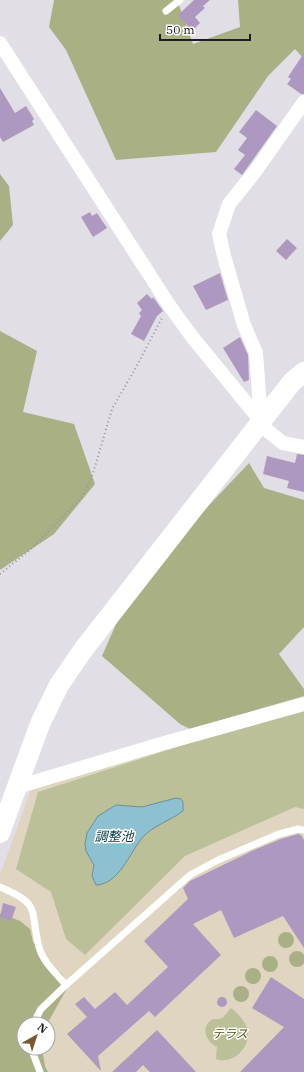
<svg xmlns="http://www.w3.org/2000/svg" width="304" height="1072" viewBox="0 0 304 1072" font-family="'IBM Plex Serif','Noto Sans JP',serif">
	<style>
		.education { fill: #dfd5c0; fill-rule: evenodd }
		.green { fill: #bbc098 }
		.forest { fill: #aab086 }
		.water { fill: #8dc1d0; stroke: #6b8f9a }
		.building { fill: #ad99bf }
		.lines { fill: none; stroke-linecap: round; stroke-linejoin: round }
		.path { stroke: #969398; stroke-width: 2; stroke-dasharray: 1 3; stroke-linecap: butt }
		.lane { stroke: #fff; stroke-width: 7 }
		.street { stroke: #fff; stroke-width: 14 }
		.secondary { stroke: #fff; stroke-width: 20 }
		.labels { text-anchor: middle; stroke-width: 3; stroke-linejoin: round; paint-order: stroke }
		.park-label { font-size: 12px; font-style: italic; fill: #4c5109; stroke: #fff }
		.water-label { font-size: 13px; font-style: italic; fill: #073a44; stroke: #fff }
	</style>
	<rect width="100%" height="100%" fill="#e2dee5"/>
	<path class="education" d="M 304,692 L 304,1072 L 0,1072 L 0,875 L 32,786 L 243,717 ZM 24,1024 L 48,1024 L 48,1048 L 24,1048 Z"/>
	<path class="green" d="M 304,706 L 304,809 L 295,807 L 185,856 L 85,955 L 66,939 L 51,892 L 16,869 L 38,792 Z
		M 231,1008 C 239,1014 247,1023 248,1033 C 249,1050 231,1065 216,1059 L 217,1047 C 208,1043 200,1030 210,1021 C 213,1018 219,1020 222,1018 C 225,1016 228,1011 231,1008 Z"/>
	<path class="forest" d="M 54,0 L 177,0 L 193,44 L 240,27 L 238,0 L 304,0 L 304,59 L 295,49 L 268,76 L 216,152 L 116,160 L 66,50 L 49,27 Z
		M 0,174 L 9,186 L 13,225 L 0,241 Z
		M 0,331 L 37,351 L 23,412 L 74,424 L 95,484 L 54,534 L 0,570 Z
		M 249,463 L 264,488 L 304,500 L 304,627 L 279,654 L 304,689 L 304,696 L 190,729 L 180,724 L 102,656 L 117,622 L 179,537 Z
		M 0,913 L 20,921 L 30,929 L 33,942 L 48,963 L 62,974 L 69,985 L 47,1024 L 24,1024 L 24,1048 L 42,1048 L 45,1066 L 48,1072 L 0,1072 Z
		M278 940a8 8 0 1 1 16 0a8 8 0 1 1-16 0Z
		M289 959a8 8 0 1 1 16 0a8 8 0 1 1-16 0Z
		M262 964a8 8 0 1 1 16 0a8 8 0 1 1-16 0Z
		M245 976a8 8 0 1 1 16 0a8 8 0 1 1-16 0Z
		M233 994a8 8 0 1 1 16 0a8 8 0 1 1-16 0Z"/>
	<path class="water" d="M 176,798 L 181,799 L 183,802 L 183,811 C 170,821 152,826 142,838 C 129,854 119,884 96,885 L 92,876 L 94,865 L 86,851 L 85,844 L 87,833 L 98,816 L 116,805 L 142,807 Z"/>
	<path class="building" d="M 194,0 L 210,0 L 203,6 L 205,8 L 195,17 L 200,23 L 192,31 L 178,15 Z
		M 304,53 L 304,94 L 301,94 L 287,84 L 291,79 L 288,77 Z
		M 0,88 L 15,113 L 26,106 L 34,119 L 32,121 L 34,125 L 3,142 L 0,137 Z
		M 256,110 L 277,126 L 242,175 L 234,169 L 245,155 L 238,150 L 247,138 L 239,132 Z
		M 90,212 L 92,216 L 97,213 L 107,228 L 93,237 L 81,217 Z
		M 287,239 L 297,248 L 286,260 L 276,251 Z
		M 220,273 L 228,300 L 206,310 L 193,286 Z
		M 147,294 L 152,299 L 153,297 L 163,311 L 157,316 L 144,341 L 131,334 L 141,316 L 139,313 L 142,310 L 137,303 Z
		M 240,337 L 248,355 L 249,380 L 244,382 L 223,348 Z
		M 297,454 L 304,455 L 304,492 L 287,488 L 289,481 L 263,474 L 267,456 L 295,463 Z
		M 298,834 L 301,835 L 304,840 L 304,948 L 283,916 L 234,938 L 221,910 L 193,924 L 221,955 L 155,1017 L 149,1011 L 98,1056 L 101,1071 L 67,1034 L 87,1017 L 75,1004 L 84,997 L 95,1009 L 115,992 L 127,1005 L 168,967 L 144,941 L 188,899 L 183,888 L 190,881 L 254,850 L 281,839 Z
		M 3,903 L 16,907 L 11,921 L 0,917 Z
		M 271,977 L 304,999 L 304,1072 L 240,1072 L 284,1027 L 252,1008 Z
		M217 1002a5 5 0 1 1 10 0a5 5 0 1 1-10 0Z
		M 157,1030 L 196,1072 L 150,1072 L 143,1065 L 136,1072 L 112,1072 Z"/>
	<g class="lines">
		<path class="path" d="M 0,574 L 31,549 L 82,497 L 91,480 L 112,409 L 134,371 L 162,318"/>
		<path class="lane" d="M 166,11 L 180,0
			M 0,887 C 43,905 29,910 39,947 C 43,962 56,973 66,985
			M 33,1024 L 41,1009 L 66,985 L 190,875 L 218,860 L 279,834 L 298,829 L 304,830
			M 31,1048 L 40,1072"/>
		<path class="street" d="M 0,43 L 169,305 L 193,338 L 261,421
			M 261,420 L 256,353 L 244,325 L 224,256 L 219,234 L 229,204 L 254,173 L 304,102
			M 259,424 L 283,443 L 304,447
			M 17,787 L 161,744 L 304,704"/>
		<path class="secondary" d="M 0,833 L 40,724 L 59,685 L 83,650 L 292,382 L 304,372"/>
	</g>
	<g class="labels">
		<g class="park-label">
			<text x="230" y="1038">テラス</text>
		</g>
		<g class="water-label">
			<text x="114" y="841">調整池</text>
		</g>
	</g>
	<g transform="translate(36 1036) rotate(39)"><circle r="19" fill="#ffffff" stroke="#a4a4a5"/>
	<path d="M0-3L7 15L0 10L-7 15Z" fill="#7a582f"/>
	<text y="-6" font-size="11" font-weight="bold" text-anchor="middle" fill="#1c1b1d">N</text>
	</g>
	<path d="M160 34v6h90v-6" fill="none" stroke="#1c1b1d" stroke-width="2"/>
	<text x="166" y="34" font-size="12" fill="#1c1b1d" stroke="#ffffff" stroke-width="3" paint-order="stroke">50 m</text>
</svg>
